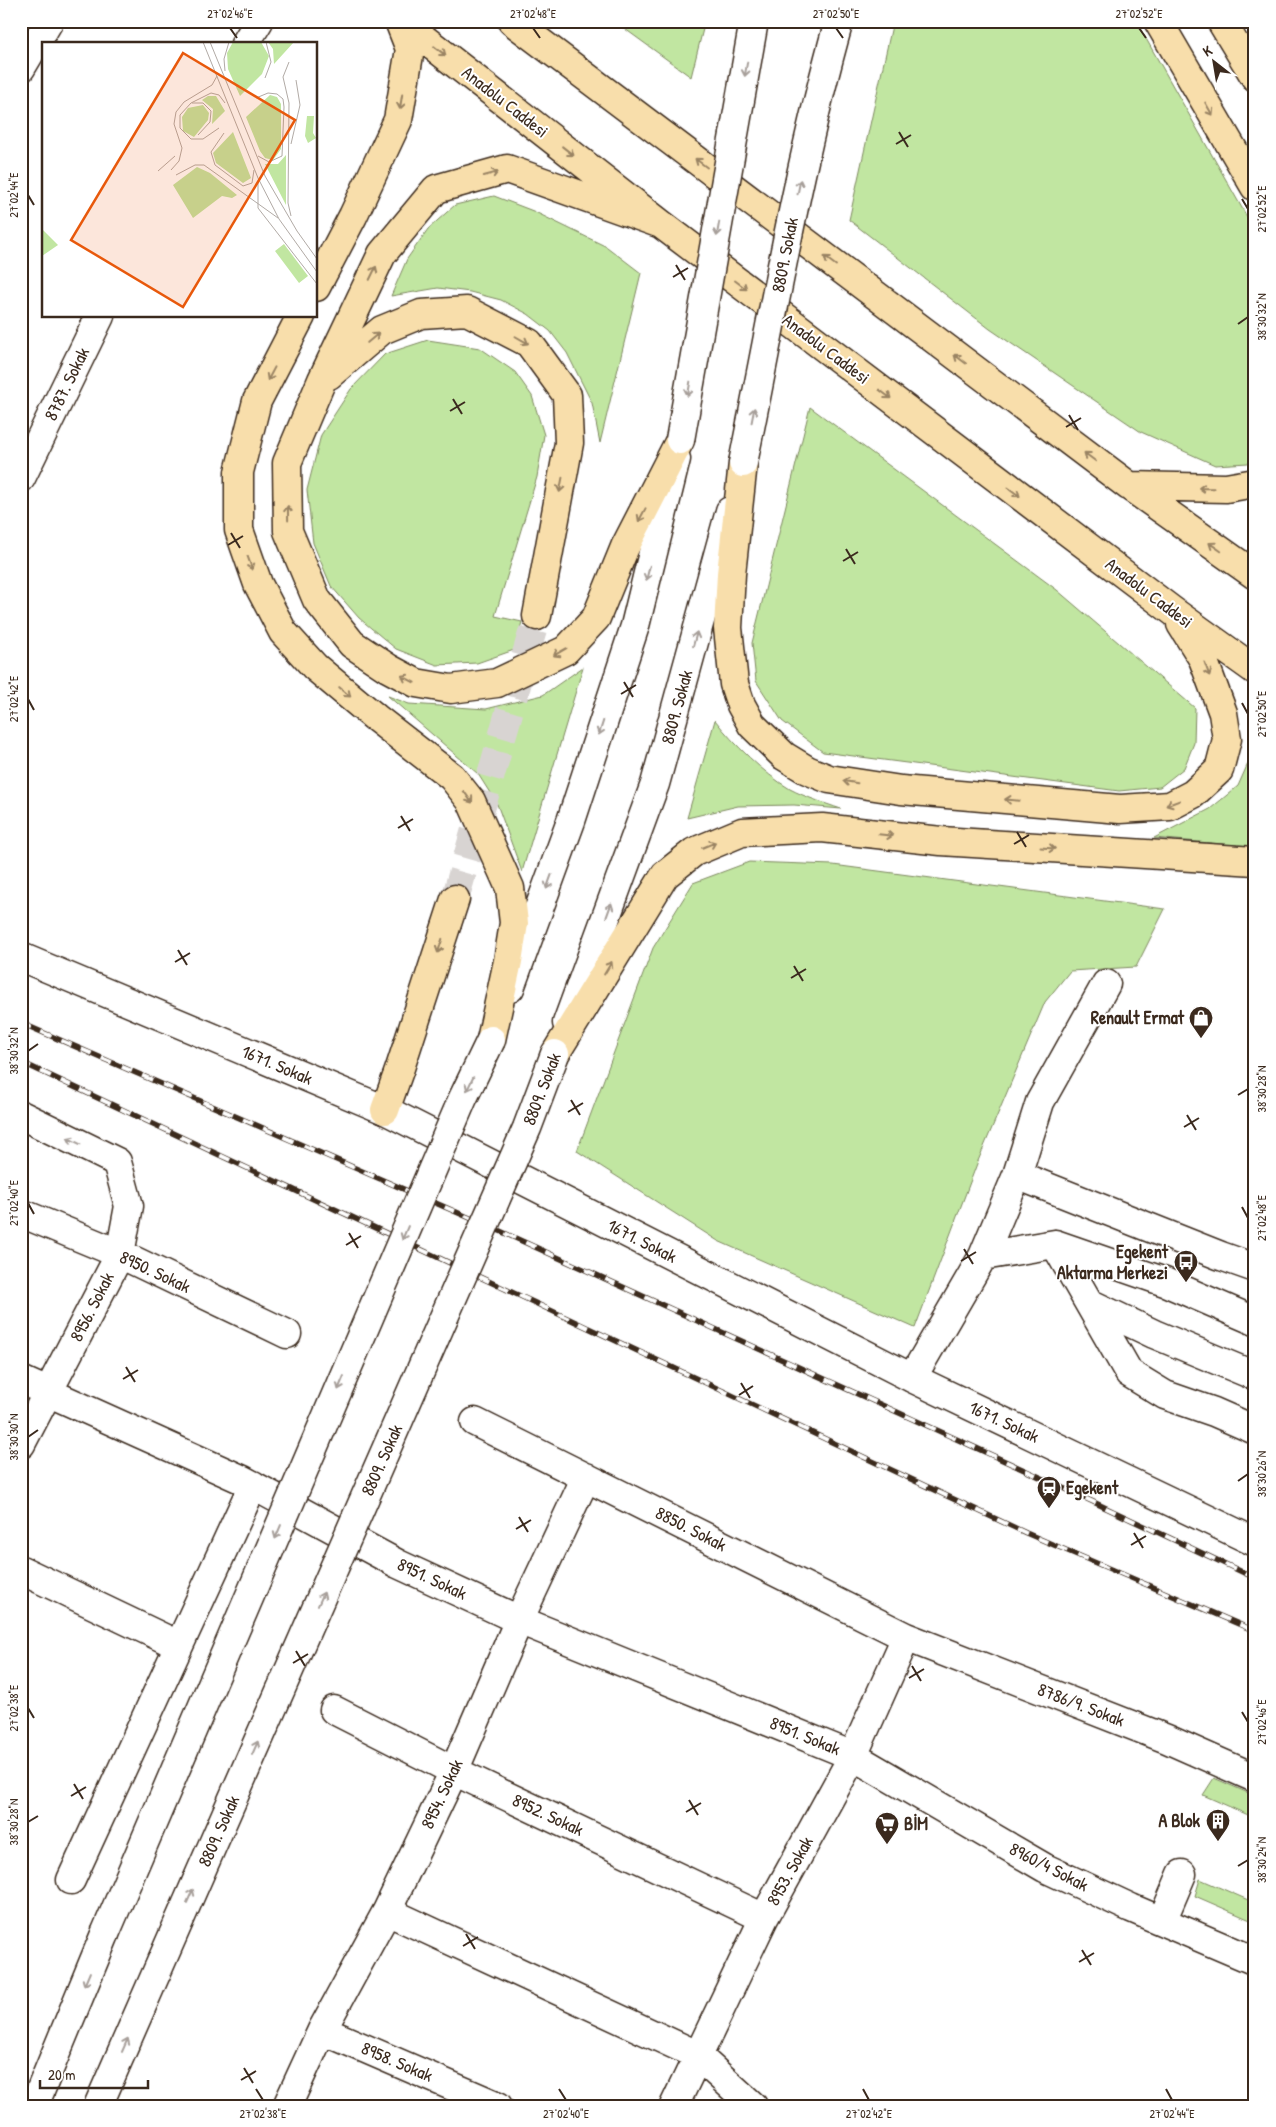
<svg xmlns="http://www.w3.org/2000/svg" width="1276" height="2127" viewBox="0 0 1276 2127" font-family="'Patrick Hand',sans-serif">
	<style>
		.green { fill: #c1e6a1; stroke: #7e8860 }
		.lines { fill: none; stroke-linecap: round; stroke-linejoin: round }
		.highway-tunnel { stroke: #d8d4d2; stroke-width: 28; stroke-dasharray: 28 14; stroke-linecap: butt }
		.minor-casing { stroke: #3b2a1e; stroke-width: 31 }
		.highway-casing { stroke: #3b2a1e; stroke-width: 31 }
		.minor { stroke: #fff; stroke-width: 28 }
		.highway { stroke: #f8deab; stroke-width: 28 }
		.rail-casing { stroke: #3b2a1e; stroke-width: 5.5 }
		.rail { stroke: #fff; stroke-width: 4; stroke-dasharray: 11; stroke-linecap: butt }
		.minor-bridge-casing { stroke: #3b2a1e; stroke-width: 31; stroke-linecap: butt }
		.minor-bridge { stroke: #fff; stroke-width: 28 }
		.oneway { stroke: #9a8464 }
		.oneway2 { stroke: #a79f9a }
		.ticks { fill: none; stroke: #3b2a1e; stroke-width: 2 }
		.labels { text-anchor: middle; stroke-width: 4; stroke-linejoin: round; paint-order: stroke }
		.street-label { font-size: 18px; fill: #3b2a1e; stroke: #fff }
		.poi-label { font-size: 18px; font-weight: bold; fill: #3b2a1e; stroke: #fff; text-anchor: end }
		.inset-road { fill: none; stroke: #b1aaa5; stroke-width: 1 }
		.view { fill: #e8590c; fill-opacity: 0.15; stroke: #e8590c; stroke-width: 2.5 }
		.inset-edge { fill: none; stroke: #3b2a1e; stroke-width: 2.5 }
		.neatline { fill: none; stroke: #3b2a1e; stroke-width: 2 }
		.ticks-label { font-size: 12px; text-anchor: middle; fill: #3b2a1e }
	</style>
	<rect width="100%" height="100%" fill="#fff"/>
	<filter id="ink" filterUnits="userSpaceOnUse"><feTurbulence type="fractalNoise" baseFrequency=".02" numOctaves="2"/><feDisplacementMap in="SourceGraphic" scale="10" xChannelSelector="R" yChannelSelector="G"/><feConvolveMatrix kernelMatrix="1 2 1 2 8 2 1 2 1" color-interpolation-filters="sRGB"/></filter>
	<g filter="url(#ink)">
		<path class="green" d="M 614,21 L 705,21 L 691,77 Z
			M 893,21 L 1136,21 L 1255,231 L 1255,459 L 1248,463 L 1215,465 L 1141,432 L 990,329 L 849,220 Z
			M 494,196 L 533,211 L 607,247 L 641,273 L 600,443 L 592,403 L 567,353 L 550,331 L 528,314 L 501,300 L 470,292 L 438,288 L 391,296 L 407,259 L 428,229 L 455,205 Z
			M 428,340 L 480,348 L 515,372 L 532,396 L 544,435 L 537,477 L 495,616 L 522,622 L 514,650 L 477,663 L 437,665 L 396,649 L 359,618 L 331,586 L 313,543 L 307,490 L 321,435 L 351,389 L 385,354 Z
			M 810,407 L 1057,590 L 1195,708 L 1194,743 L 1184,768 L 1160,787 L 1119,791 L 823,752 L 782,721 L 756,681 L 752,643 Z
			M 583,667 L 522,872 L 497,804 L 478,774 L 388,696 L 409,704 L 486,709 L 543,695 Z
			M 1254,716 L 1255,847 L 1154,838 L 1210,809 L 1238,786 L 1254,750 Z
			M 715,720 C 734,744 763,773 790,789 C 805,797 824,803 841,809 L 794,805 L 738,806 L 687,818 Z
			M 749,862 L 833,865 L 1165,909 L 1136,967 L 1070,971 L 1045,1002 L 978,1161 L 915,1328 L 718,1241 L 577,1151 L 653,948 L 693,883 Z
			M 1214,1778 L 1255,1796 L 1255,1818 L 1203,1795 Z
			M 1200,1879 L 1255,1903 L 1255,1922 L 1195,1896 Z"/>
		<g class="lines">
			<path class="highway-tunnel" d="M 455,899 L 537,616"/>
			<defs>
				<path id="minor" d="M 245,44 L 259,21
					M 21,68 L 49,21
					M 21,478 L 100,316
					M 21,957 L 385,1110 L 912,1378 L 1255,1542
					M 510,988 L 571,821 L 635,626 L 676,459
					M 567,1023 L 655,784 L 730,511
					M 21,1115 L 117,1162 L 129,1206 L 120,1254 L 21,1444
					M 1017,1175 L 1040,1102 L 1106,984
					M 21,1213 L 120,1254 L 287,1334
					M 1055,1244 L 1129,1373 L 1165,1395 L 1214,1412 L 1255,1430
					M 983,1256 L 1055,1244 L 1165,1282 L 1255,1321
					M 1089,1303 L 1154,1334 L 1255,1376
					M 912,1378 L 983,1256 L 1017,1175 L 1221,1256 L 1255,1268
					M 21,1380 L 243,1480 L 398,1564 L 519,1620 L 853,1756 L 1045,1868 L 1131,1908 L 1255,1961
					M 475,1422 L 906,1637 L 1167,1739 L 1255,1778
					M 21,1570 L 178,1645
					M 334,1710 L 454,1771 L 764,1918
					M 71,1880 L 253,1485
					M 387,1911 L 697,2055 L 753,2106
					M 1162,1921 L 1182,1874
					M 322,2030 L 498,2106
					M 34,2106 L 105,1934
					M 287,2106 L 322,2030 L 387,1911 L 454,1771 L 519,1620 L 586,1477
					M 674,2106 L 764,1918 L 853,1756 L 906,1637"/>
				<path id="highway" d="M 401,21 L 661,224 L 1174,612 L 1255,670
					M 512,21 L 1129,486 L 1255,575
					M 1158,21 L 1255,187
					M 1221,21 L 1255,77
					M 661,224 L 507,169 L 436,189 L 382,254 L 322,380 L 287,463 L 288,531 L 317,600 L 352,644 L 388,668 L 416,683 L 451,689 L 497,683 L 566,650 L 596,618 L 625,547 L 680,440
					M 316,287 L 353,216 L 398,120 L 410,49 L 399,21
					M 301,316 L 257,401 L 239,472 L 239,530 L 258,584 L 283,632 L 315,667 L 376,718 L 452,777 L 471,801 L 510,888 L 514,923 L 508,961 L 491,1040
					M 329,375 L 382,330 L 421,314 L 467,311 L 529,343 L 567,395 L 569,443 L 537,616
					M 743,463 L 731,574 L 728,628 L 734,684 L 741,705 L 752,725 L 784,756 L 807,770 L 829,779 L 901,790 L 1120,809 L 1170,806 L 1193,794 L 1219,770 L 1227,739 L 1223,713 L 1203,659 L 1181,624
					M 1129,486 L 1226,488 L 1255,483
					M 555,1054 L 665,875 L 694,852 L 742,832 L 822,828 L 941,841 L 1255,861
					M 385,1110 L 400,1068 L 455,899"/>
			</defs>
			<use href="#minor" class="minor-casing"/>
			<use href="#highway" class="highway-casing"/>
			<use href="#minor" class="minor"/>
			<use href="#highway" class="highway"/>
			<defs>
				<path id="rail" d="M 21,1023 L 500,1231 L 1053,1483 L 1255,1578
					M 21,1062 L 1026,1533 L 1255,1631"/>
			</defs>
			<use href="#rail" class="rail-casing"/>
			<use href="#rail" class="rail"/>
			<defs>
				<path id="minor-bridge" d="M 680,440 L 754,21
					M 743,463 C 773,316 798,166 839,21
					M 105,1934 L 463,1098 L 491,1040
					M 98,2106 L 527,1128 L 555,1054"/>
			</defs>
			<use href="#minor-bridge" class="minor-bridge-casing"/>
			<use href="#minor-bridge" class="minor-bridge"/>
		</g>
		<defs><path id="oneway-shaft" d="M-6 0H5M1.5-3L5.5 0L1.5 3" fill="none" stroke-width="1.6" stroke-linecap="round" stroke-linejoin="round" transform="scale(1.25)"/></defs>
		<g class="oneway">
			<use href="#oneway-shaft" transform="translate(440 51) rotate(38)"/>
			<use href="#oneway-shaft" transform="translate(401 102) rotate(99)"/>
			<use href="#oneway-shaft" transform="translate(1209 109) rotate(60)"/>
			<use href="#oneway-shaft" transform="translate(568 151) rotate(38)"/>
			<use href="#oneway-shaft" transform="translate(701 163) rotate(-143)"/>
			<use href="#oneway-shaft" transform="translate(491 174) rotate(-15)"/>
			<use href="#oneway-shaft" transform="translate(830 261) rotate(-143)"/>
			<use href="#oneway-shaft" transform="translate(373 273) rotate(-64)"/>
			<use href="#oneway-shaft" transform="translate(741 285) rotate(37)"/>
			<use href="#oneway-shaft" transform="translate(373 338) rotate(-40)"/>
			<use href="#oneway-shaft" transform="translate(522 340) rotate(30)"/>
			<use href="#oneway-shaft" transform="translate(960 359) rotate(-143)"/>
			<use href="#oneway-shaft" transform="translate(271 374) rotate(118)"/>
			<use href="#oneway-shaft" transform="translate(885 394) rotate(37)"/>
			<use href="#oneway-shaft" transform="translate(1090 457) rotate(-143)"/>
			<use href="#oneway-shaft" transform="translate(561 485) rotate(101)"/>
			<use href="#oneway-shaft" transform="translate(1206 488) rotate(-179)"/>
			<use href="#oneway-shaft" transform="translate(1014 492) rotate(37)"/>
			<use href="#oneway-shaft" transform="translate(288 513) rotate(-91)"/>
			<use href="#oneway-shaft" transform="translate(642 515) rotate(118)"/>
			<use href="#oneway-shaft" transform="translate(1215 547) rotate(-145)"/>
			<use href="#oneway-shaft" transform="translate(250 563) rotate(70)"/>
			<use href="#oneway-shaft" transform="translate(560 652) rotate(150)"/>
			<use href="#oneway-shaft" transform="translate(1207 669) rotate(70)"/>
			<use href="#oneway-shaft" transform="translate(408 679) rotate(-152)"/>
			<use href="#oneway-shaft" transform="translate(345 692) rotate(40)"/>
			<use href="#oneway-shaft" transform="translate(850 782) rotate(-171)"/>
			<use href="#oneway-shaft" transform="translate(468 797) rotate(54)"/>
			<use href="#oneway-shaft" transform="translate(1012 800) rotate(-175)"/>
			<use href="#oneway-shaft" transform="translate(1173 803) rotate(159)"/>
			<use href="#oneway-shaft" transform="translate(886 835) rotate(6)"/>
			<use href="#oneway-shaft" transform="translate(709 845) rotate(-22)"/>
			<use href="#oneway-shaft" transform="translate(1048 848) rotate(4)"/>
			<use href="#oneway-shaft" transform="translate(440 946) rotate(108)"/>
			<use href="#oneway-shaft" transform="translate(608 968) rotate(-59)"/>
		</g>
		<g class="oneway2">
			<use href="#oneway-shaft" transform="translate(746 69) rotate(100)"/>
			<use href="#oneway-shaft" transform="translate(799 187) rotate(-79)"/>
			<use href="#oneway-shaft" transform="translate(718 229) rotate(100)"/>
			<use href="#oneway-shaft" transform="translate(689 389) rotate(100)"/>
			<use href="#oneway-shaft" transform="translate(753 415) rotate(-79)"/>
			<use href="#oneway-shaft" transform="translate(648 573) rotate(104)"/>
			<use href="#oneway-shaft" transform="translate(695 639) rotate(-75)"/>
			<use href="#oneway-shaft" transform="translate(601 728) rotate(108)"/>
			<use href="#oneway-shaft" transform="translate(549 882) rotate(110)"/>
			<use href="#oneway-shaft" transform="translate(609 910) rotate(-70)"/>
			<use href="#oneway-shaft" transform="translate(470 1084) rotate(116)"/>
			<use href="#oneway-shaft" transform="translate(74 1141) rotate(-154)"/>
			<use href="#oneway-shaft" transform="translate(405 1233) rotate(113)"/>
			<use href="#oneway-shaft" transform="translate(341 1383) rotate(113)"/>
			<use href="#oneway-shaft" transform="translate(278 1532) rotate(113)"/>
			<use href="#oneway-shaft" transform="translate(321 1599) rotate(-66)"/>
			<use href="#oneway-shaft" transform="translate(255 1748) rotate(-66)"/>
			<use href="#oneway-shaft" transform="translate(190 1896) rotate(-66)"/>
			<use href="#oneway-shaft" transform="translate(87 1979) rotate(113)"/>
			<use href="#oneway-shaft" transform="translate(125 2045) rotate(-66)"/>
		</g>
	</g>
	<path class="ticks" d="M 230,28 L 237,38M 533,28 L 540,38M 836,28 L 843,38M 1139,28 L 1146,38M 899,132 L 908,147M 896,144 L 911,135M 28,195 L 34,205M 1242,199 L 1248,209M 676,265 L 685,280M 673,277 L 688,268M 1238,324 L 1248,317M 453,399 L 462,414M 450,411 L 465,402M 1069,415 L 1078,430M 1066,427 L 1081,418M 231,533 L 240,548M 228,545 L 243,536M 846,549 L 855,564M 843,561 L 858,552M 624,682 L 633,697M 621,694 L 636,685M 28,699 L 34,710M 1242,703 L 1248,714M 401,816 L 410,831M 398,828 L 413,819M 1017,832 L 1026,847M 1014,844 L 1029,835M 178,950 L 187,965M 175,962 L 190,953M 794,966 L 803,981M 791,978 L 806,969M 28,1051 L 38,1044M 1238,1095 L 1248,1089M 571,1100 L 580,1115M 568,1112 L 583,1103M 1187,1115 L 1196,1130M 1184,1127 L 1199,1118M 28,1203 L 34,1214M 1242,1207 L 1248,1218M 349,1233 L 358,1248M 346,1245 L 361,1236M 964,1249 L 973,1264M 961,1261 L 976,1252M 126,1367 L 135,1382M 123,1379 L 138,1370M 741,1383 L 750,1398M 739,1395 L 753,1386M 28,1437 L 38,1430M 1238,1481 L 1248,1474M 519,1517 L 528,1532M 516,1529 L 531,1520M 1134,1533 L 1143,1548M 1131,1545 L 1146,1536M 296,1651 L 305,1666M 293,1663 L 308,1654M 912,1666 L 921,1681M 909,1678 L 924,1669M 28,1708 L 34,1718M 1242,1712 L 1248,1722M 74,1784 L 83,1799M 71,1796 L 86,1787M 689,1800 L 698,1815M 686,1812 L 701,1803M 28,1822 L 38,1816M 1238,1866 L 1248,1860M 466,1934 L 475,1949M 463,1946 L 478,1937M 1082,1950 L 1091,1965M 1079,1962 L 1094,1953M 244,2068 L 253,2083M 241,2080 L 256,2071M 256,2089 L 263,2100M 559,2089 L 566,2100M 863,2089 L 869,2100M 1166,2089 L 1172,2100"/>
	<defs>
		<symbol id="shop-pin" viewBox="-11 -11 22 30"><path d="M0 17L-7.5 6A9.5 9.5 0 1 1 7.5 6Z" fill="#3b2a1e" stroke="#fff"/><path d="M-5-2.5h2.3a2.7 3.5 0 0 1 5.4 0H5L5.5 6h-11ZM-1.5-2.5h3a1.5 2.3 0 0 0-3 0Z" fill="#fff"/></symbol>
		<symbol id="bus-pin" viewBox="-11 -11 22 30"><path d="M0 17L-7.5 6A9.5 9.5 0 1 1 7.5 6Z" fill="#3b2a1e" stroke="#fff"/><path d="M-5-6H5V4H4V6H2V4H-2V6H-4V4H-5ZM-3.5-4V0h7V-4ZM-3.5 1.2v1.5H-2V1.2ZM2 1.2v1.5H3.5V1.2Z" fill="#fff"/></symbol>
		<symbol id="station-pin" viewBox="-11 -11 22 30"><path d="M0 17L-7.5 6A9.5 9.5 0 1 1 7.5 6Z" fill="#3b2a1e" stroke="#fff"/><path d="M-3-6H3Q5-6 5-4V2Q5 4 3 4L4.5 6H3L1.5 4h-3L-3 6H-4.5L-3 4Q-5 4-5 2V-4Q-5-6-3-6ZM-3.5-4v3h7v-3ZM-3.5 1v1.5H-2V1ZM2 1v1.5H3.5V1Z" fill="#fff"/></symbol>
		<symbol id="building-pin" viewBox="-11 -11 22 30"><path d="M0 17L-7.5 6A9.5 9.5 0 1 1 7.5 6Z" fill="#3b2a1e" stroke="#fff"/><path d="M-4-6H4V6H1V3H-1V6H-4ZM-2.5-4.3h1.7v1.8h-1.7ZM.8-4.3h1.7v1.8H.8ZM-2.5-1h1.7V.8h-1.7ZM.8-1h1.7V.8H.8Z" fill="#fff"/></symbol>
		<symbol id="supermarket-pin" viewBox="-11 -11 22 30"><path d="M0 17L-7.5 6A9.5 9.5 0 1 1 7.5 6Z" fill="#3b2a1e" stroke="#fff"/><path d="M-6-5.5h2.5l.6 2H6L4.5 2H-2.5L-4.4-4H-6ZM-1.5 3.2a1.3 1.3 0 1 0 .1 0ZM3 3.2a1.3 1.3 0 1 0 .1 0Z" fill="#fff"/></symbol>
	</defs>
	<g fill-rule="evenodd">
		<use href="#shop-pin" x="1187" y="1004" width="28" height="38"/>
		<use href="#bus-pin" x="1172" y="1248" width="28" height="38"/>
		<use href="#station-pin" x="1035" y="1474" width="28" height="38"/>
		<use href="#building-pin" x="1204" y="1807" width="28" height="38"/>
		<use href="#supermarket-pin" x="873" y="1810" width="28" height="38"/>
	</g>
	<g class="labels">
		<g class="street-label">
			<text transform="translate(505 102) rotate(38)" y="6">Anadolu Caddesi</text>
			<text transform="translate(785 255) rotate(-79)" y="6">8809. Sokak</text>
			<text transform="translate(826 349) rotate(37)" y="6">Anadolu Caddesi</text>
			<text transform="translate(67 384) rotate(-64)" y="6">8787. Sokak</text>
			<text transform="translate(1149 593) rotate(37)" y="6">Anadolu Caddesi</text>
			<text transform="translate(677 707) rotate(-75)" y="6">8809. Sokak</text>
			<text transform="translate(277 1065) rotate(23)" y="6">1671. Sokak</text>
			<text transform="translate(542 1089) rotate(-69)" y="6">8809. Sokak</text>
			<text transform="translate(642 1241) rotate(27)" y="6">1671. Sokak</text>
			<text transform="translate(155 1272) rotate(25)" y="6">8950. Sokak</text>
			<text transform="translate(92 1307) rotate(-63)" y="6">8956. Sokak</text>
			<text transform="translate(1004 1422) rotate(25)" y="6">1671. Sokak</text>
			<text transform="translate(382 1460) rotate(-66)" y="6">8809. Sokak</text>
			<text transform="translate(691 1529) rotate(27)" y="6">8850. Sokak</text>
			<text transform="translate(432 1579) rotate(25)" y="6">8951. Sokak</text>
			<text transform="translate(1081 1705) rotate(21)" y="6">8786/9. Sokak</text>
			<text transform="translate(805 1736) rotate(22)" y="6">8951. Sokak</text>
			<text transform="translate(442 1794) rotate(-65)" y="6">8954. Sokak</text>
			<text transform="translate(548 1815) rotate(25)" y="6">8952. Sokak</text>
			<text transform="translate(219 1831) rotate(-66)" y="6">8809. Sokak</text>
			<text transform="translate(1049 1867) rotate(27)" y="6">8960/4 Sokak</text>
			<text transform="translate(790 1871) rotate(-61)" y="6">8953. Sokak</text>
			<text transform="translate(397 2062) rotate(23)" y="6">8958. Sokak</text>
		</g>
		<g class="poi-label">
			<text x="1184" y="1024">Renault Ermat</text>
			<text x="1168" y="1258">Egekent<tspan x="1168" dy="21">Aktarma Merkezi</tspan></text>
			<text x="1066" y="1494" text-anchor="start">Egekent</text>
			<text x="1200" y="1827">A Blok</text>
			<text x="904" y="1830" text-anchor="start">BİM</text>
		</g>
	</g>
	<g transform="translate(42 42)">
		<rect width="275" height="275" fill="#fff"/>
		<path d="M 191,0 L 219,0 L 227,14 L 220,32 L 198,54 L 186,27 L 185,11 ZM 226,0 L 252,0 L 232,22 L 231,7 ZM 228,53 L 235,55 L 239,62 L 239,107 L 231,118 L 223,116 L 218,109 L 204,75 ZM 166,54 L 174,54 L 183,69 L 170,82 L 171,67 L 160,58 ZM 161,63 L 167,71 L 166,78 L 152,95 L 141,89 L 140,75 L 146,66 ZM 265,74 L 272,74 L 271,91 L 274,96 L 266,101 L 263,94 ZM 191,90 L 209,136 L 201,141 L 174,121 L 171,111 ZM 244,113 L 244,163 L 223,122 L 236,122 ZM 155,125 L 168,131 L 195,153 L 190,156 L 180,154 L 151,176 L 131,143 ZM 0,187 L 16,203 L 0,214 ZM 242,202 L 266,234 L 257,241 L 233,209 Z" fill="#c1e6a1"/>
		<path class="inset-road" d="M 161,0 L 216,136 L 237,177 L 275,230M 168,0 L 223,134 L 255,189 L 275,217M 247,20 L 241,35 L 247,61 L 246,161 L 249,174M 183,29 L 182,17 L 187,0M 223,36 L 229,20 L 224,0M 214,56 L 226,51 L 235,52 L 241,57 L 242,65 L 240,114 L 227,120 L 216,114M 150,61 L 161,61 L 169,69 L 168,80 L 156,93M 177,86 L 161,97 L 149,97 L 138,86 L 138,73 L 149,61 L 169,51 L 177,53 L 183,61M 182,91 L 169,110 L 173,123 L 201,144 L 210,141 L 212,128M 249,102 L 258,63 L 254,38M 129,128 L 137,119 L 140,106 L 132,82 L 134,70 L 142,60 L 170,43 L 175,34M 116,129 L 133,114M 134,133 L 153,123 L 162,123 L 236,176M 216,141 L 216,166 L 275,242"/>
		<path class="view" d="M 141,11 L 253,78 L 141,265 L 29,198 Z"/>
		<rect width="275" height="275" class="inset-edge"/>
	</g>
	<rect width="1276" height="2127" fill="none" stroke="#fff" stroke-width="55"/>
	<g transform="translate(1214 62) rotate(329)" stroke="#ffffff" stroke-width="4" paint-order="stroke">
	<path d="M0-4L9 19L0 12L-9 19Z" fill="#3b2a1e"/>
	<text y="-8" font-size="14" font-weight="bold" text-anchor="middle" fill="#3b2a1e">K</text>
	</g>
	<path d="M40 2080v8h108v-8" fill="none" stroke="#3b2a1e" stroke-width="2.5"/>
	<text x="48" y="2080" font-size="15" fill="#3b2a1e" stroke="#ffffff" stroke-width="4" paint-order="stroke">20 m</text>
	<rect x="28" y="28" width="1220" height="2072" class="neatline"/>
	<g class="ticks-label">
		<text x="230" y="18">27°02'46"E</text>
		<text x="533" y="18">27°02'48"E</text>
		<text x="836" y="18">27°02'50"E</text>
		<text x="1139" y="18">27°02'52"E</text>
		<text transform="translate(14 195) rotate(-90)" y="4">27°02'44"E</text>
		<text transform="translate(1262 209) rotate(-90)" y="4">27°02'52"E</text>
		<text transform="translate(1262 317) rotate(-90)" y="4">38°30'32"N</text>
		<text transform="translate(14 699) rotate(-90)" y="4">27°02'42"E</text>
		<text transform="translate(1262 714) rotate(-90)" y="4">27°02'50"E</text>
		<text transform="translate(14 1051) rotate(-90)" y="4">38°30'32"N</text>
		<text transform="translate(1262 1089) rotate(-90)" y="4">38°30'28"N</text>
		<text transform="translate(14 1203) rotate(-90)" y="4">27°02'40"E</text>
		<text transform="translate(1262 1218) rotate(-90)" y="4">27°02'48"E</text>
		<text transform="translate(14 1437) rotate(-90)" y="4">38°30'30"N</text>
		<text transform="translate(1262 1474) rotate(-90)" y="4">38°30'26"N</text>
		<text transform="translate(14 1708) rotate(-90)" y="4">27°02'38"E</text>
		<text transform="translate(1262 1722) rotate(-90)" y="4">27°02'46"E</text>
		<text transform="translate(14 1822) rotate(-90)" y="4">38°30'28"N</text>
		<text transform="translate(1262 1860) rotate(-90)" y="4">38°30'24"N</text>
		<text x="263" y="2118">27°02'38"E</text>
		<text x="566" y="2118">27°02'40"E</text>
		<text x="869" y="2118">27°02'42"E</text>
		<text x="1172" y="2118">27°02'44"E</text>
	</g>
</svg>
